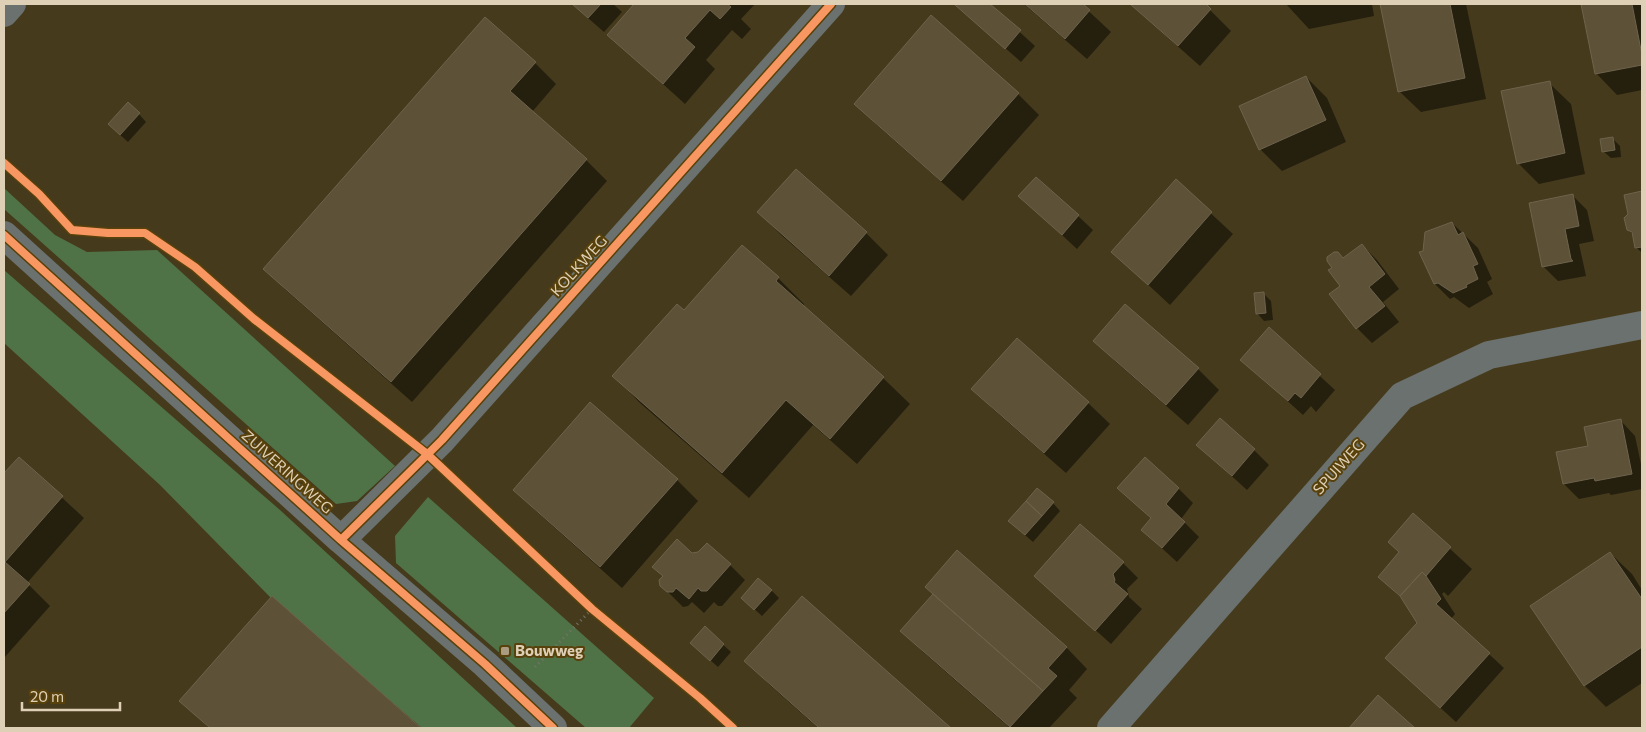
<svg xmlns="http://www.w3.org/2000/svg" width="1646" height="732" viewBox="0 0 1646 732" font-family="Commissioner,sans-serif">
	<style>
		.green { fill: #507247 }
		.shadow { fill: #0007 }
		.building { fill: #5d5238; stroke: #6e634c }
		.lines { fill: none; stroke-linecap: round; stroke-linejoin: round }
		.path { stroke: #74756c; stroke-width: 3; stroke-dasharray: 1 4; stroke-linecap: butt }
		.minor { stroke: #6a716e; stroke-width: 28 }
		.cycleway-casing { stroke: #58410a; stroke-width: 11 }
		.cycleway { stroke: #f99763; stroke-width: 8 }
		.poi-dot { fill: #a99c81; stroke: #58410a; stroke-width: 2 }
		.labels { text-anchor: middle; stroke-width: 4; stroke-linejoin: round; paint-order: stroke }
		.street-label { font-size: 15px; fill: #ded0b7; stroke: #58410a }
		.poi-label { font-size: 15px; font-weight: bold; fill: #ded0b7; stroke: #58410a; text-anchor: start }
	</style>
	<rect width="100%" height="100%" fill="#463a1c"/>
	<path class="green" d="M 4,188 L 55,235 L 87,252 L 157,250 L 395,466 L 357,501 L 336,504 L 4,209 Z
		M 4,270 L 280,510 L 517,728 L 422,728 L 270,597 L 160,485 L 4,343 Z
		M 428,497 L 654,698 L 629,728 L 586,728 L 396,563 L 395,536 Z"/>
	<path class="shadow" d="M 572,4 L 613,4 L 622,12 L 604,32 Z
		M 636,4 L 755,4 L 741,19 L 751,29 L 742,39 L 732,30 L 706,60 L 715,69 L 685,104 L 609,35 Z
		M 955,4 L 989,4 L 1035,46 L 1021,62 Z
		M 1024,4 L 1081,4 L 1111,32 L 1087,59 Z
		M 1130,4 L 1204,4 L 1231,31 L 1200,66 Z
		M 1286,4 L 1372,4 L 1374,16 L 1309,29 Z
		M 1382,4 L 1466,4 L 1486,99 L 1421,112 L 1399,91 Z
		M 1582,4 L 1640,4 L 1642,6 L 1642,90 L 1617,95 L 1596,73 Z
		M 535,63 L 556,84 L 532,112 L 586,160 L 607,181 L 412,402 L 286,290 L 265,269 Z
		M 1306,77 L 1327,98 L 1346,142 L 1282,171 L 1260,149 Z
		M 1549,83 L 1571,104 L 1585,174 L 1539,184 L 1518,163 Z
		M 1018,94 L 1039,115 L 963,201 L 877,125 L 856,104 Z
		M 139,114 L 146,122 L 128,142 L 117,132 Z
		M 1612,138 L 1620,146 L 1621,157 L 1611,158 L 1603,151 Z
		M 796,170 L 866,233 L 888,255 L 851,296 L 780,234 L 759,212 Z
		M 1176,181 L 1233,234 L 1170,305 L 1113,252 Z
		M 1642,192 L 1642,253 L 1636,247 L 1634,236 L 1628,229 L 1629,214 L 1626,196 Z
		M 1572,195 L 1587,210 L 1594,241 L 1579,244 L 1586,276 L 1558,281 L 1543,266 Z
		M 1020,196 L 1078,216 L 1093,230 L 1077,249 Z
		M 1452,223 L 1478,248 L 1492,279 L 1487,282 L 1493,294 L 1469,308 L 1454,297 L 1450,299 L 1435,284 L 1421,253 Z
		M 1362,245 L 1377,260 L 1399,289 L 1383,302 L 1399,322 L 1372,343 L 1357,328 L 1342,286 L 1333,268 Z
		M 778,278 L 804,304 L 803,306 L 883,378 L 910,404 L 857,464 L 813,425 L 749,498 L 640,403 L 614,376 L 684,312 Z
		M 1264,294 L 1271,301 L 1273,320 L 1264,321 L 1257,313 Z
		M 1126,306 L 1198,369 L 1219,390 L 1188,425 L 1116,362 L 1095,341 Z
		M 1269,329 L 1335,390 L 1316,412 L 1311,406 L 1303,415 L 1242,360 Z
		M 1017,339 L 1088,403 L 1110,424 L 1066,473 L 994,410 L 973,389 Z
		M 1621,421 L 1635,436 L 1642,469 L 1642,489 L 1611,495 L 1609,493 L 1579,499 L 1564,484 L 1558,453 L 1589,447 Z
		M 1254,450 L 1269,465 L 1247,490 L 1213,459 Z
		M 19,458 L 84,518 L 27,583 L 50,606 L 4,658 L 4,475 Z
		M 677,480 L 698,501 L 622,588 L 536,511 L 514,490 Z
		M 1119,488 L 1178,488 L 1193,503 L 1181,519 L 1199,537 L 1177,562 L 1142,530 L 1152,519 Z
		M 1053,503 L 1060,511 L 1033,542 L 1017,528 Z
		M 1413,515 L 1472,569 L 1448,596 L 1444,592 L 1442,594 L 1455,614 L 1451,619 L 1504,668 L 1456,722 L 1402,673 L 1419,623 L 1405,601 L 1379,577 L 1400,553 Z
		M 1610,553 L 1632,574 L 1642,590 L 1642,683 L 1606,707 L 1585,686 L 1532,606 Z
		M 692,554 L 699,554 L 730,565 L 745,580 L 722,606 L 718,606 L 714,602 L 704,613 L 692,602 L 688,606 L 683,607 L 661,585 Z
		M 1123,563 L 1138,578 L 1127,589 L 1129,597 L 1142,609 L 1111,644 L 1049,588 Z
		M 771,590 L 779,598 L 762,616 L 750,605 Z
		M 802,597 L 949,728 L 818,728 L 772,687 L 746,661 Z
		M 272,598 L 419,728 L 209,728 L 181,701 Z
		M 705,628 L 731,652 L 718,667 L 699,650 Z
		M 902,630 L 1066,647 L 1087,669 L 1069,690 L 1077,698 L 1049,728 L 1010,728 L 923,652 Z
		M 1378,697 L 1413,728 L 1350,728 Z"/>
	<path class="building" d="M 572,4 L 601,4 L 588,18 Z
		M 634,4 L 727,4 L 731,7 L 720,19 L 710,10 L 685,38 L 695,47 L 663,84 L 607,35 Z
		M 954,4 L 990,4 L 1021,30 L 1005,49 Z
		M 1025,4 L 1083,4 L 1090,10 L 1065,39 Z
		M 1130,4 L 1206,4 L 1211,9 L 1178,46 Z
		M 1380,4 L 1450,4 L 1465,78 L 1398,92 Z
		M 1581,4 L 1632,4 L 1642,55 L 1642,65 L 1595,74 Z
		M 931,15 L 1019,93 L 941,181 L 854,104 Z
		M 485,17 L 536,62 L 510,91 L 587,159 L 391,382 L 263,269 Z
		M 1306,76 L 1326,120 L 1259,150 L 1239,106 Z
		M 1550,81 L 1565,153 L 1517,164 L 1501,91 Z
		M 128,102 L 140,113 L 120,135 L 108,124 Z
		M 1613,137 L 1615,150 L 1602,152 L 1600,139 Z
		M 796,169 L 867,232 L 829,276 L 757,212 Z
		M 1036,177 L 1079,215 L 1062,235 L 1018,196 Z
		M 1176,179 L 1212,212 L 1148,285 L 1111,252 Z
		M 1642,191 L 1642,247 L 1635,248 L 1632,232 L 1627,230 L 1624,218 L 1628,214 L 1624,195 Z
		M 1573,194 L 1579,226 L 1565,229 L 1571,259 L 1573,261 L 1542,267 L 1529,203 Z
		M 1452,222 L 1458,235 L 1463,232 L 1478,264 L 1473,266 L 1478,279 L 1466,285 L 1467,287 L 1453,293 L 1438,283 L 1434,284 L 1419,252 L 1423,251 L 1425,232 Z
		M 1362,244 L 1385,274 L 1369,287 L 1385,306 L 1356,329 L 1329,294 L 1340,286 L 1328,270 L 1332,268 L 1327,261 L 1327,257 L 1334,252 L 1338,252 L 1343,258 Z
		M 742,245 L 779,277 L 776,281 L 884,377 L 830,439 L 786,400 L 722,473 L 612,376 L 677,304 L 684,310 Z
		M 1264,292 L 1266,313 L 1256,314 L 1254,293 Z
		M 1125,304 L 1199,368 L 1166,405 L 1093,341 Z
		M 1269,327 L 1321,374 L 1301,398 L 1295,393 L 1288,401 L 1240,360 Z
		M 1017,338 L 1089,402 L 1044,453 L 971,389 Z
		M 590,402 L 678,479 L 600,567 L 513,490 Z
		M 1220,418 L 1255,449 L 1232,476 L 1196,445 Z
		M 1621,419 L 1632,474 L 1595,481 L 1594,478 L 1563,484 L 1556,452 L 1588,446 L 1584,427 Z
		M 19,457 L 63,496 L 5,562 L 30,584 L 4,613 L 4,473 Z
		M 1145,457 L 1179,488 L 1166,504 L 1185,522 L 1162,548 L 1141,530 L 1151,518 L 1117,488 Z
		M 1037,488 L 1054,502 L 1042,516 L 1026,501 Z
		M 1026,501 L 1042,516 L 1025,535 L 1008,521 Z
		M 1413,513 L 1451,547 L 1426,576 L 1422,572 L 1400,596 L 1378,577 L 1399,552 L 1388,542 Z
		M 1080,524 L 1124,562 L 1113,574 L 1115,580 L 1114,582 L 1128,594 L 1095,631 L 1034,576 Z
		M 677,539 L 692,553 L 698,552 L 707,543 L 731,564 L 707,591 L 701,591 L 698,588 L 689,599 L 676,588 L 673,592 L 667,592 L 660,586 L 659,580 L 663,576 L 652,567 Z
		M 957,550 L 1067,647 L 1048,668 L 1057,676 L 1043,691 L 925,587 Z
		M 1610,552 L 1642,599 L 1642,647 L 1584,686 L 1530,606 Z
		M 1422,572 L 1426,576 L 1441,599 L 1436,604 L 1490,653 L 1440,708 L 1385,658 L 1417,623 L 1400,596 Z
		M 758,578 L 772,590 L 754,610 L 741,598 Z
		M 933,594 L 1043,691 L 1010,727 L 900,631 Z
		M 272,596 L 421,728 L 210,728 L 179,701 Z
		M 802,596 L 951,728 L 819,728 L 744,661 Z
		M 705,626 L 724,644 L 710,661 L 690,643 Z
		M 1378,695 L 1415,728 L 1349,728 Z"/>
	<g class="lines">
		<path class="path" d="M 535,667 L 592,609"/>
		<path class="minor" d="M 4,13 L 12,4
			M 4,235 L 341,540 L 485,664 L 553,728
			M 341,540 L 442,440 L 831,4
			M 1111,728 L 1402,396 L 1489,355 L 1642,325"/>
		<defs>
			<path id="cycleway" d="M 4,163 L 39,194 L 72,230 L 108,233 L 145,233 L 195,267 L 254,319 L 427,454 L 592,609 L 700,698 L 733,728
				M 4,235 L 341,540 L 485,664 L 553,728
				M 341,540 L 442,440 L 831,4"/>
		</defs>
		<use href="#cycleway" class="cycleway-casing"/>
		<use href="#cycleway" class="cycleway"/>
	</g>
	<rect class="poi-dot" x="500" y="646" width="10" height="10" rx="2.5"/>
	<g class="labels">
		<g class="street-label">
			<text transform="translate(579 266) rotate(-48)" y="5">KOLKWEG</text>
			<text transform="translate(1339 467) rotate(-48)" y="5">SPUIWEG</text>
			<text transform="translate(287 472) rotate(42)" y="5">ZUIVERINGWEG</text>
		</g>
		<g class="poi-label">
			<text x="515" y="656">Bouwweg</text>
		</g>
	</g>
	<rect width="1646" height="732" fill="none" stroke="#ded0b7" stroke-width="10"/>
	<path d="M22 702v8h98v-8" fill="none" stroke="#ded0b7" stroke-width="2.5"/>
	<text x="30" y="702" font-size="15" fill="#ded0b7" stroke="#58410a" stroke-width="4" paint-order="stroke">20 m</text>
</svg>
